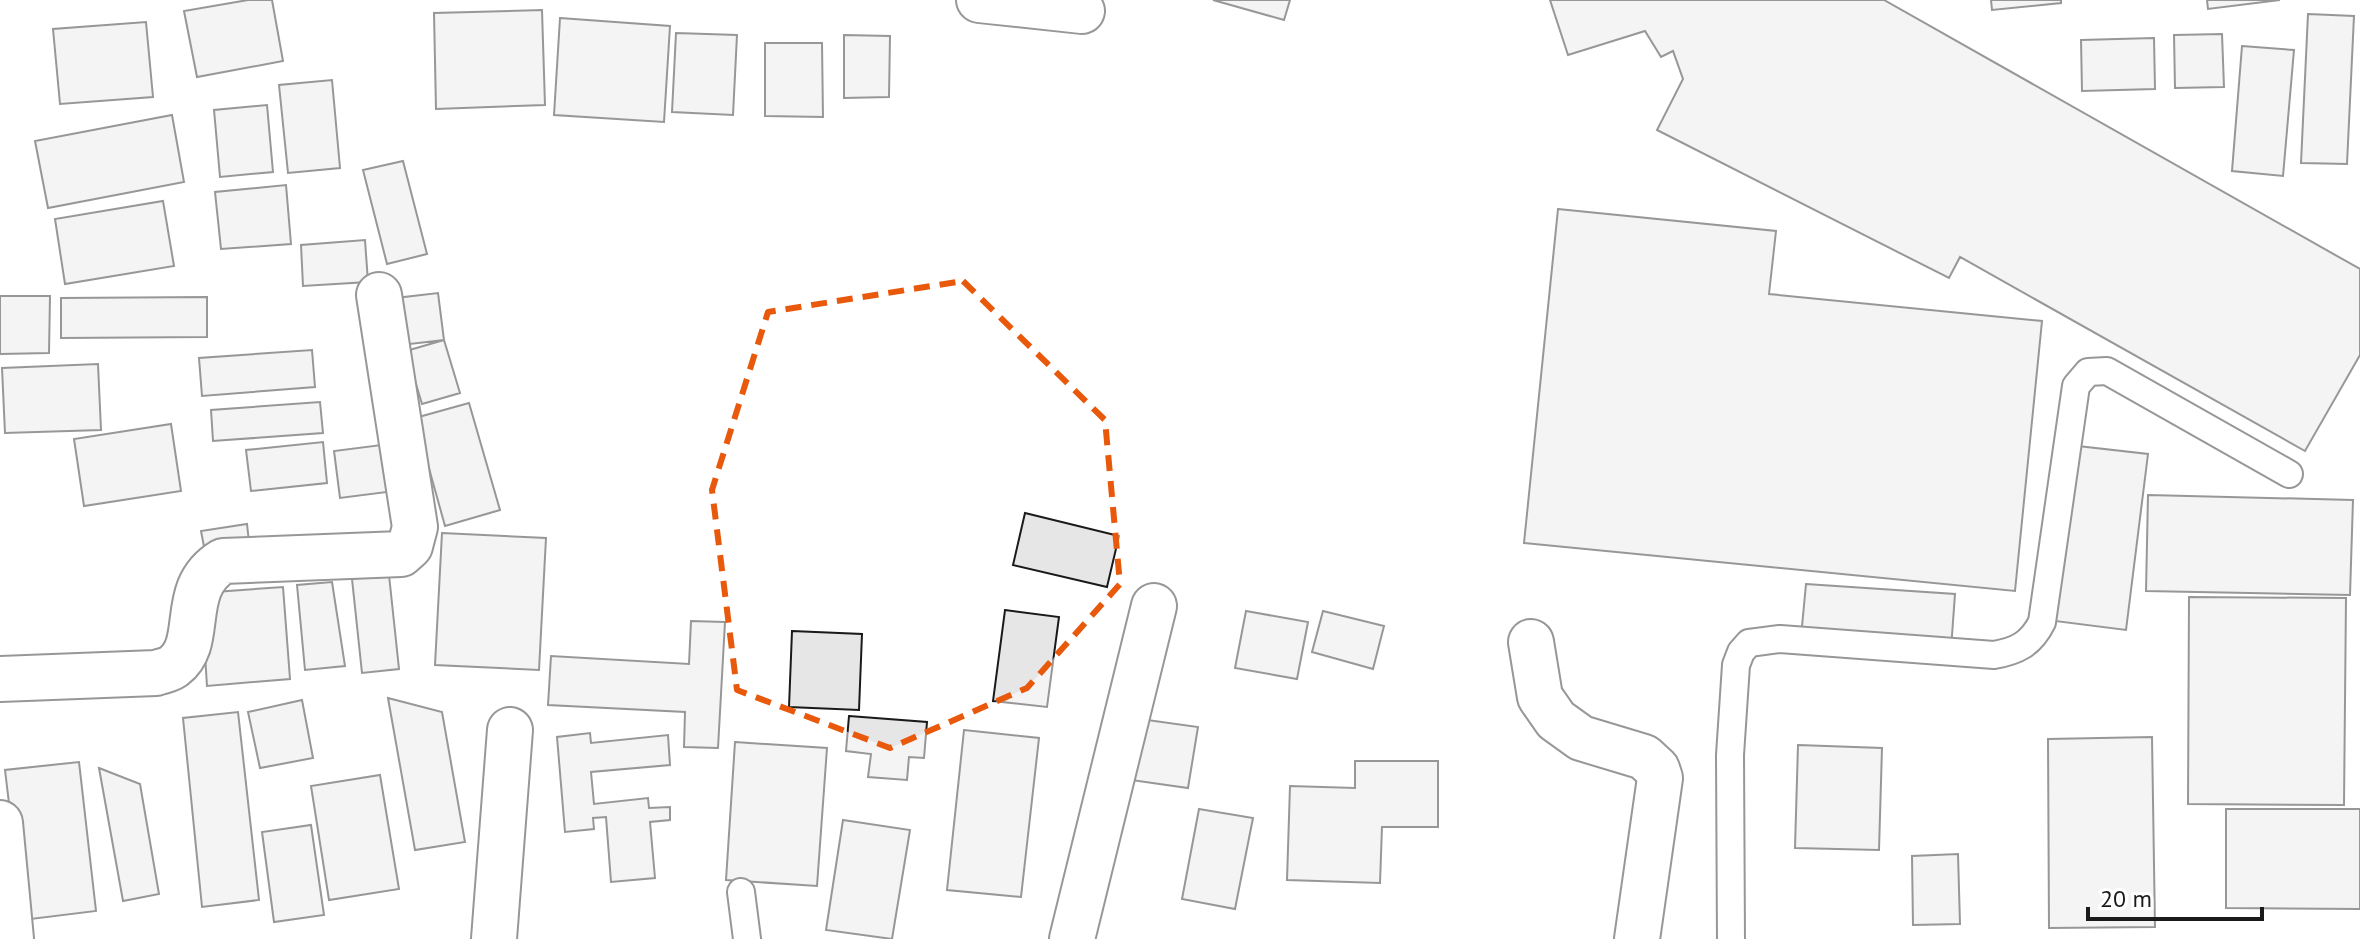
<svg xmlns="http://www.w3.org/2000/svg" width="2360" height="939" viewBox="0 0 2360 939" font-family="'PT Sans',sans-serif">
	<style>
		.building { fill: #e6e6e6; stroke: #1a1a1a; stroke-width: 2 }
		.lines { fill: none; stroke-linecap: round; stroke-linejoin: round }
		.lane-casing { stroke: #1a1a1a; stroke-width: 30 }
		.street-casing { stroke: #1a1a1a; stroke-width: 48 }
		.lane { stroke: #fff; stroke-width: 26 }
		.street { stroke: #fff; stroke-width: 44 }
		.marked { fill: none; stroke: #e8590c; stroke-width: 6; stroke-dasharray: 16 10; stroke-linejoin: round }
	</style>
	<rect width="100%" height="100%" fill="#fff"/>
	<path class="building" d="M 248,0 L 272,0 L 283,61 L 197,77 L 184,11 Z
		M 1213,0 L 1290,0 L 1284,20 Z
		M 1550,0 L 1884,0 L 2360,269 L 2360,355 L 2305,451 L 1960,257 L 1949,278 L 1657,130 L 1683,79 L 1673,51 L 1661,57 L 1645,31 L 1568,55 Z
		M 1991,0 L 2061,0 L 2061,3 L 1992,10 Z
		M 2207,0 L 2280,0 L 2208,9 Z
		M 542,10 L 545,105 L 436,109 L 434,13 Z
		M 2308,14 L 2354,16 L 2347,164 L 2301,163 Z
		M 560,18 L 670,26 L 664,122 L 554,115 Z
		M 146,22 L 153,97 L 60,104 L 53,29 Z
		M 676,33 L 737,35 L 733,115 L 672,112 Z
		M 2222,34 L 2224,87 L 2175,88 L 2174,35 Z
		M 844,35 L 890,36 L 889,97 L 844,98 Z
		M 2154,38 L 2155,89 L 2082,91 L 2081,40 Z
		M 765,43 L 822,43 L 823,117 L 765,116 Z
		M 2242,46 L 2294,50 L 2283,176 L 2232,171 Z
		M 332,80 L 340,168 L 288,173 L 279,85 Z
		M 267,105 L 273,172 L 220,177 L 214,110 Z
		M 172,115 L 184,182 L 48,208 L 35,141 Z
		M 403,161 L 427,254 L 387,264 L 363,170 Z
		M 286,185 L 291,244 L 221,249 L 215,192 Z
		M 163,201 L 174,266 L 65,284 L 55,219 Z
		M 1558,209 L 1776,231 L 1769,294 L 2042,321 L 2015,591 L 1524,543 Z
		M 365,240 L 368,282 L 303,286 L 301,245 Z
		M 438,293 L 444,340 L 401,345 L 396,298 Z
		M 0,296 L 50,296 L 49,353 L 0,354 Z
		M 207,297 L 207,337 L 61,338 L 61,298 Z
		M 444,340 L 460,393 L 422,404 L 406,351 Z
		M 312,350 L 315,387 L 202,396 L 199,358 Z
		M 98,364 L 101,430 L 5,433 L 2,368 Z
		M 320,402 L 323,433 L 213,441 L 211,410 Z
		M 469,403 L 500,510 L 445,526 L 415,418 Z
		M 171,424 L 181,491 L 84,506 L 74,439 Z
		M 323,442 L 327,483 L 251,491 L 246,450 Z
		M 389,444 L 395,491 L 340,498 L 334,451 Z
		M 2069,445 L 2148,454 L 2126,630 L 2047,620 Z
		M 2148,495 L 2353,500 L 2350,595 L 2146,591 Z
		M 1025,513 L 1119,536 L 1107,587 L 1013,565 Z
		M 247,524 L 250,551 L 206,557 L 201,531 Z
		M 442,533 L 546,538 L 539,670 L 435,665 Z
		M 389,575 L 399,669 L 362,673 L 352,579 Z
		M 332,582 L 345,666 L 305,670 L 297,585 Z
		M 1806,584 L 1955,594 L 1951,649 L 1801,637 Z
		M 283,587 L 290,679 L 207,686 L 201,593 Z
		M 2189,597 L 2346,598 L 2344,805 L 2188,804 Z
		M 1005,610 L 1059,617 L 1047,707 L 993,701 Z
		M 1246,611 L 1308,622 L 1297,679 L 1235,668 Z
		M 1323,611 L 1384,626 L 1373,669 L 1312,652 Z
		M 691,621 L 725,622 L 718,748 L 684,747 L 685,712 L 548,705 L 551,656 L 689,664 Z
		M 792,631 L 862,634 L 859,710 L 789,707 Z
		M 388,698 L 442,712 L 465,842 L 415,850 Z
		M 302,700 L 313,758 L 260,768 L 248,712 Z
		M 238,712 L 259,900 L 202,907 L 183,718 Z
		M 849,716 L 927,722 L 924,758 L 909,757 L 907,780 L 868,777 L 871,754 L 846,751 Z
		M 1133,718 L 1198,727 L 1188,788 L 1124,779 Z
		M 964,730 L 1039,738 L 1021,897 L 947,890 Z
		M 590,733 L 591,743 L 668,735 L 670,765 L 591,772 L 594,804 L 648,798 L 649,808 L 670,807 L 670,820 L 650,822 L 655,878 L 611,882 L 606,817 L 593,818 L 594,829 L 565,832 L 557,737 Z
		M 2152,737 L 2155,927 L 2049,928 L 2048,739 Z
		M 735,742 L 827,748 L 817,886 L 726,880 Z
		M 1798,745 L 1882,748 L 1879,850 L 1795,848 Z
		M 1355,761 L 1438,761 L 1438,827 L 1382,827 L 1380,883 L 1287,880 L 1290,786 L 1355,788 Z
		M 79,762 L 96,911 L 23,920 L 5,770 Z
		M 99,768 L 140,784 L 159,894 L 123,901 Z
		M 380,775 L 399,889 L 329,900 L 311,786 Z
		M 1199,809 L 1253,818 L 1235,909 L 1182,899 Z
		M 2226,809 L 2360,809 L 2360,909 L 2226,908 Z
		M 843,820 L 910,830 L 892,939 L 826,930 Z
		M 311,825 L 324,915 L 274,922 L 262,832 Z
		M 1958,854 L 1960,924 L 1913,925 L 1912,856 Z"/>
	<g class="lines">
		<defs>
			<path id="lane" d="M 741,892 L 747,939
				M 1731,939 L 1730,755 L 1736,665 L 1741,652 L 1749,643 L 1780,639 L 1994,655 C 2017,651 2031,644 2042,622 L 2076,386 L 2088,372 L 2107,371 L 2289,474"/>
			<path id="street" d="M 979,0 L 1082,11
				M 1531,642 L 1540,697 L 1556,720 L 1581,738 L 1644,757 L 1657,769 L 1660,778 L 1637,939
				M 0,679 L 156,673 C 161,671 170,670 174,666 C 206,642 177,589 223,561 L 401,554 L 410,546 L 415,527 L 379,295
				M 0,823 L 11,939
				M 494,939 L 510,730
				M 1072,939 L 1154,606"/>
		</defs>
		<use href="#lane" class="lane-casing"/>
		<use href="#street" class="street-casing"/>
		<use href="#lane" class="lane"/>
		<use href="#street" class="street"/>
	</g>
	<path d="M0 0H2360V939H0ZM 963,281 L 1105,420 L 1120,584 L 1027,688 L 890,748 L 737,690 L 712,490 L 768,312 Z" fill="#fff" fill-opacity=".55" fill-rule="evenodd"/>
	<path class="marked" d="M 963,281 L 1105,420 L 1120,584 L 1027,688 L 890,748 L 737,690 L 712,490 L 768,312 Z"/>
	<path d="M2088 907v12h174v-12" fill="none" stroke="#1a1a1a" stroke-width="4"/>
	<text x="2100" y="907" font-size="24" fill="#1a1a1a" stroke="#ffffff" stroke-width="6" paint-order="stroke">20 m</text>
</svg>
